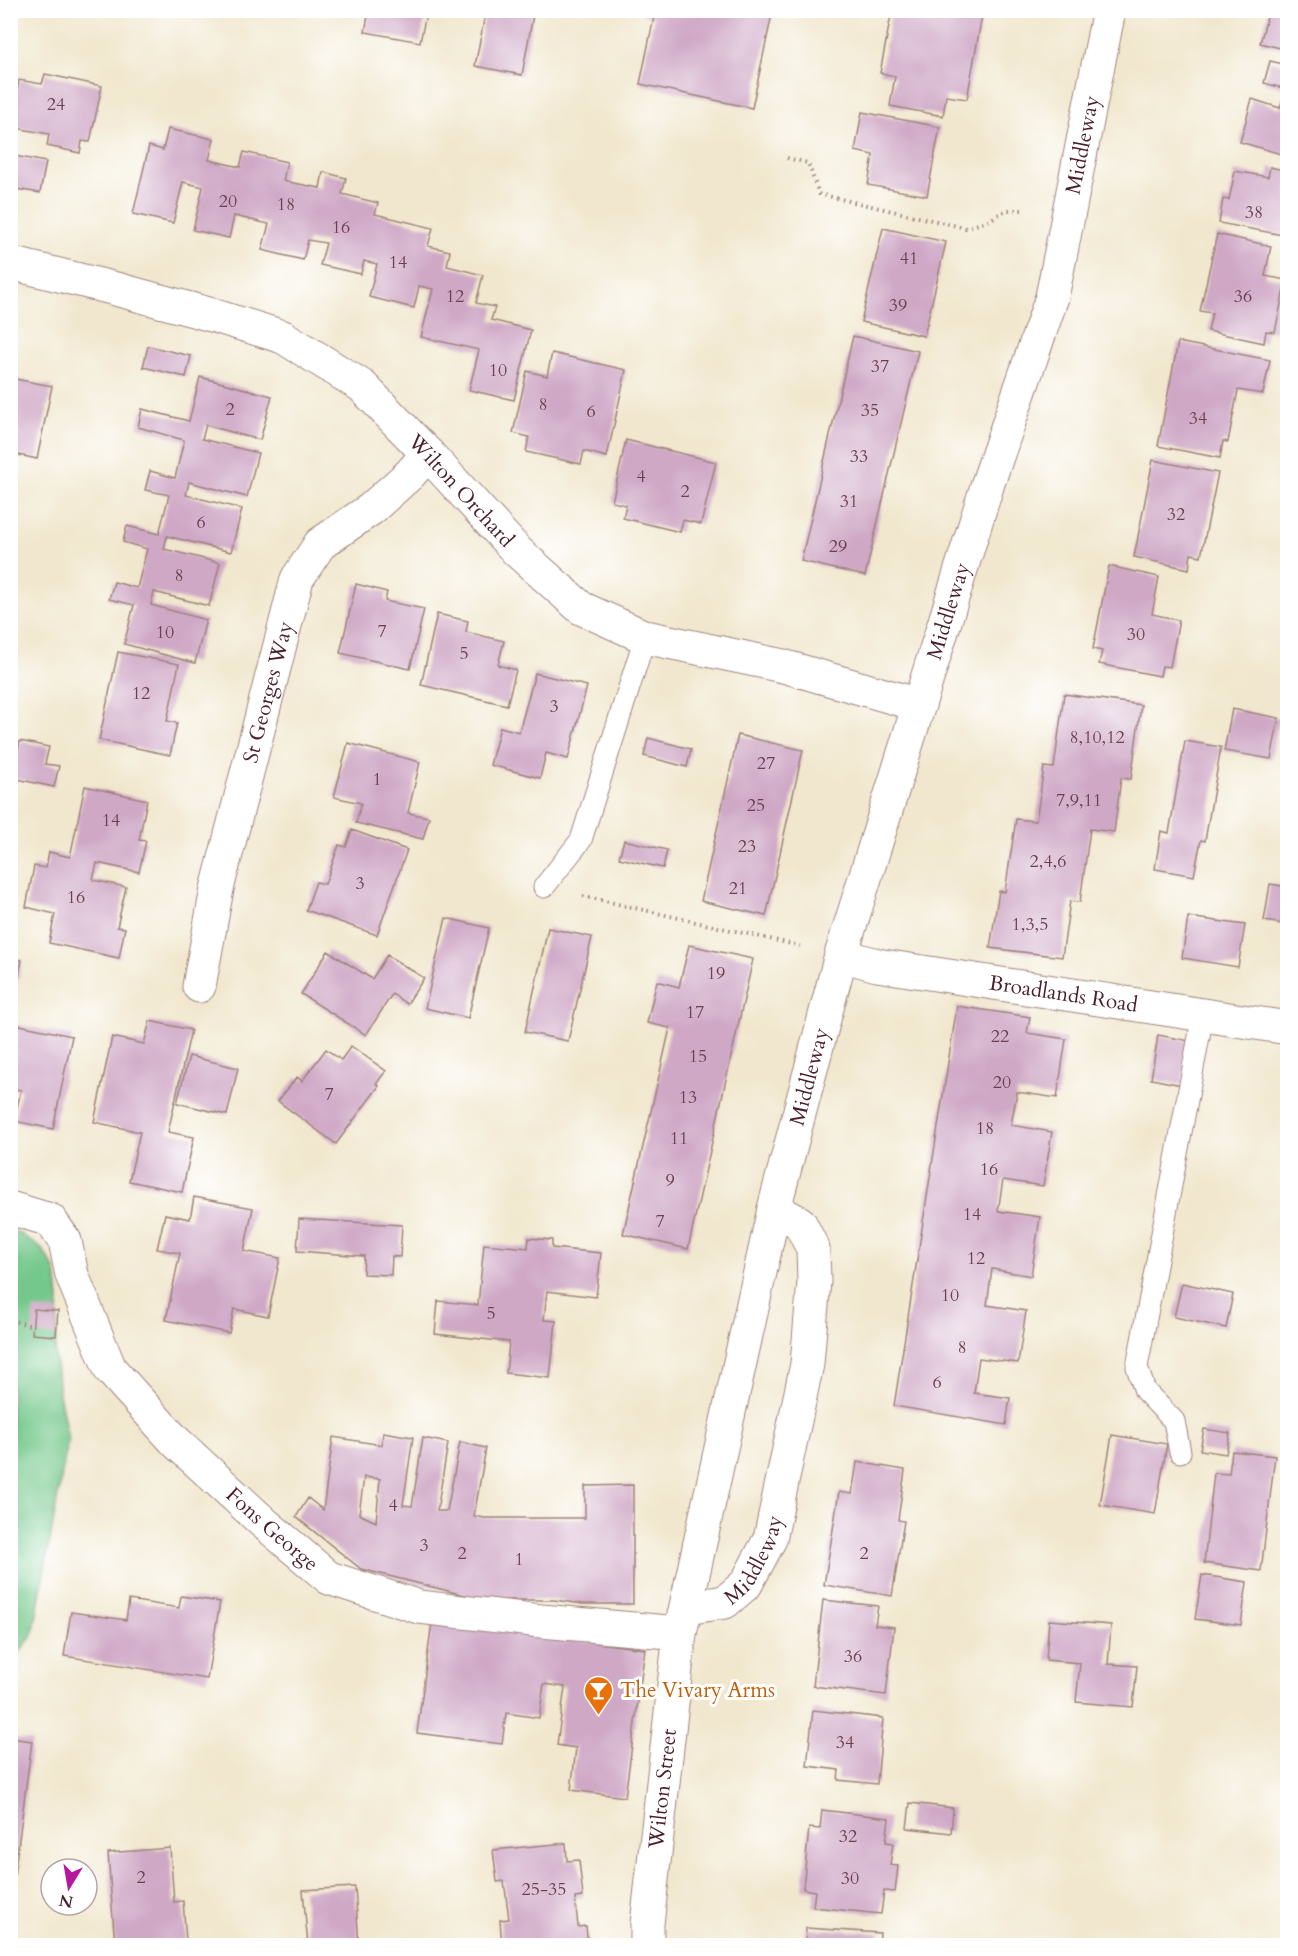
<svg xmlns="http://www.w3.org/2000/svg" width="1298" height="1956" viewBox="0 0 1298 1956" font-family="Cardo,serif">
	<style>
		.green { fill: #74c88b; stroke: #5f745b; stroke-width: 1.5 }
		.building { fill: #cfa8c6; fill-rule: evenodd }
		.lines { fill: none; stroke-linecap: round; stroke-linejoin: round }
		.lane-casing { stroke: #9e837c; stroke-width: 23 }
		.street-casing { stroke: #9e837c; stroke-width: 35 }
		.path { stroke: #9e837c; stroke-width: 4; stroke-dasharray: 1.5 4.5; stroke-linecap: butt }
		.lane { stroke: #fff; stroke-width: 21 }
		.street { stroke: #fff; stroke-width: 33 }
		.labels { text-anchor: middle; stroke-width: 6; stroke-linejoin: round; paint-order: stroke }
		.number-label { font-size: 18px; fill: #6b4152 }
		.street-label { font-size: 21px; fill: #4a1f2b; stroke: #fff }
		.food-label { font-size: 21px; fill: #c56008; stroke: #fff; text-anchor: start }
	</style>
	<rect width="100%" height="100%" fill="#fff"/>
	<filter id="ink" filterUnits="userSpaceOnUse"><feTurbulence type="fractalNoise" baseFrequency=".0167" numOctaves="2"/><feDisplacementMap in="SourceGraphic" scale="12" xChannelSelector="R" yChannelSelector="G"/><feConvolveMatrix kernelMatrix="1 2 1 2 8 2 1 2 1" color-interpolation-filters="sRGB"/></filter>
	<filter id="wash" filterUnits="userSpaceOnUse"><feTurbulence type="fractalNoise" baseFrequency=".008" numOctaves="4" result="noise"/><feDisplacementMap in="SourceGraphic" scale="24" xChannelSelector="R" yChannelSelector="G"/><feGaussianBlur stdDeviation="1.35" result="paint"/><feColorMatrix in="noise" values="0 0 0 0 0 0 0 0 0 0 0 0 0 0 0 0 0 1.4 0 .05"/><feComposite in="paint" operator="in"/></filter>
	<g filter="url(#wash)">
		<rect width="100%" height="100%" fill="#f1e7ce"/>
		<path class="green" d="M 11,1231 L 18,1232 L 43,1250 L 56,1271 L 59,1300 L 55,1353 L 59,1394 L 68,1439 L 33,1635 L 11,1662 Z"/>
		<g id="blocks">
			<path class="building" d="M 369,10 L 427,10 L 420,42 L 365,32 Z
				M 486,10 L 534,10 L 522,75 L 475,66 Z
				M 642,10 L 779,10 L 778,15 L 772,14 L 752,108 L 640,84 L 654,17 L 642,14 Z
				M 892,10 L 983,10 L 967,99 L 946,96 L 943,116 L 890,106 L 895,76 L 880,73 Z
				M 1269,10 L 1288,10 L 1288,50 L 1260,43 Z
				M 1270,61 L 1288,65 L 1288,156 L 1240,142 L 1252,99 L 1280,108 L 1286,89 L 1264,83 Z
				M 45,74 L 102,86 L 90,142 L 82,141 L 80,153 L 47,146 L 49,134 L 10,127 L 19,80 L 42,84 Z
				M 862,112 L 940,127 L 927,196 L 868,185 L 873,155 L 855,151 Z
				M 168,129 L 214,139 L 209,160 L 240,167 L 244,152 L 287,162 L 283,181 L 320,188 L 323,172 L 346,178 L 342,194 L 378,203 L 375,214 L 433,228 L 428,246 L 450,251 L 447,266 L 483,275 L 476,303 L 495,307 L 491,320 L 531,330 L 514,400 L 469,390 L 479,350 L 421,337 L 433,289 L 419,286 L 414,308 L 369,297 L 377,264 L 364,261 L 361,274 L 320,265 L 326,243 L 308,240 L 303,260 L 262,250 L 269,224 L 234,216 L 229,238 L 193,230 L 203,187 L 183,182 L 173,223 L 133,214 L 149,146 L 163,150 Z
				M 10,155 L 46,162 L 40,193 L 10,188 Z
				M 1270,167 L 1288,171 L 1288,236 L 1219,223 L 1223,199 L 1229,200 L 1235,171 L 1268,177 Z
				M 883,228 L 946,242 L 924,336 L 861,322 Z
				M 1217,234 L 1271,246 L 1265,276 L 1286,280 L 1275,332 L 1266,331 L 1264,343 L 1208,331 L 1212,313 L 1200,311 Z
				M 853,336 L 918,351 L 865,576 L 801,561 Z
				M 1178,342 L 1270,360 L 1263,394 L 1238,390 L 1228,442 L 1223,441 L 1220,458 L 1158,446 Z
				M 148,346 L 191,356 L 186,377 L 143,367 Z
				M 552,353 L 626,370 L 607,457 L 584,451 L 581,464 L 526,452 L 529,437 L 513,433 L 527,371 L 547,376 Z
				M 200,377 L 272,396 L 260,440 L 206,425 L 202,439 L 258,453 L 247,497 L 189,482 L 186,495 L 242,509 L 231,552 L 167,536 L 164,549 L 220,563 L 209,606 L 154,592 L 151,605 L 206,620 L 195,663 L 124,644 L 134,605 L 109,599 L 114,582 L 137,588 L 147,549 L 123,542 L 127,526 L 159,534 L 169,495 L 145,490 L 150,471 L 175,478 L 184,440 L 138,427 L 142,409 L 189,421 Z
				M 10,378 L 52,386 L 37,459 L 10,453 Z
				M 626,440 L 716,462 L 701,524 L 683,520 L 680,532 L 623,518 L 626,505 L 612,502 Z
				M 1153,460 L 1218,473 L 1201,556 L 1191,554 L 1189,569 L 1134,557 Z
				M 1109,566 L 1159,577 L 1152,614 L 1179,620 L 1170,667 L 1162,666 L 1160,676 L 1099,664 L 1102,651 L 1093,649 Z
				M 356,584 L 387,592 L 385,601 L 424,609 L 410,669 L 340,653 Z
				M 437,614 L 468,621 L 466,632 L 504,641 L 498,665 L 516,670 L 507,705 L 421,685 Z
				M 118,652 L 179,664 L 167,721 L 177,723 L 170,755 L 99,740 Z
				M 535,673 L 587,686 L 568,759 L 546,753 L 540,778 L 490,765 L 500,727 L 519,732 Z
				M 1064,694 L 1141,705 L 1131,779 L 1121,778 L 1114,832 L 1090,829 L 1080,902 L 1070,901 L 1062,957 L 990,948 L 999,891 L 1005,892 L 1016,819 L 1036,821 L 1044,767 L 1054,768 Z
				M 1232,709 L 1279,718 L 1271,759 L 1224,751 Z
				M 738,735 L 803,750 L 766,916 L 701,901 Z
				M 648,738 L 691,749 L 687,767 L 644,756 Z
				M 20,741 L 49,747 L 45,764 L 59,766 L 54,787 L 12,778 Z
				M 1185,741 L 1221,747 L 1205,841 L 1201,840 L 1194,876 L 1155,869 L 1161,831 L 1169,833 Z
				M 348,743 L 420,762 L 408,813 L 429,817 L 423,839 L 356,823 L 361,803 L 334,797 Z
				M 85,786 L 147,800 L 139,840 L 146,841 L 139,872 L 97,863 L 93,880 L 126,887 L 117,927 L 125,928 L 119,958 L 49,943 L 55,914 L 26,907 L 34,866 L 46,868 L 49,852 L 70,857 Z
				M 352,830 L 407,850 L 377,935 L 306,910 L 316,882 L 325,884 L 339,845 L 346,847 Z
				M 624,840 L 667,850 L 663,868 L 619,858 Z
				M 1270,884 L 1288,887 L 1288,909 L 1286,909 L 1283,924 L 1264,921 Z
				M 1188,917 L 1245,925 L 1238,967 L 1182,958 Z
				M 446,918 L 489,928 L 468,1018 L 425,1008 Z
				M 548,928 L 592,937 L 568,1041 L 525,1032 Z
				M 689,945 L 753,959 L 688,1249 L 623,1234 L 670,1028 L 647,1023 L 657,981 L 679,987 Z
				M 328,951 L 372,979 L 387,955 L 424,978 L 407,1004 L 392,994 L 366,1035 L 301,994 Z
				M 10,958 L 22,960 L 14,999 L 10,999 Z
				M 957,1006 L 1030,1017 L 1027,1033 L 1066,1039 L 1057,1098 L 1017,1092 L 1011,1125 L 1052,1132 L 1043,1186 L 1003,1180 L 998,1211 L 1040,1217 L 1031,1276 L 992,1269 L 987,1305 L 1026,1311 L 1018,1363 L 979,1358 L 974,1393 L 1010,1398 L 1006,1425 L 894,1406 Z
				M 150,1021 L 191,1030 L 168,1132 L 194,1137 L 182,1192 L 129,1181 L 140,1132 L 94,1122 L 112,1037 L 144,1044 Z
				M 10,1023 L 72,1036 L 53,1129 L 14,1121 L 21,1090 L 10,1088 Z
				M 1158,1035 L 1190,1041 L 1182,1085 L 1151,1079 Z
				M 351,1046 L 386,1071 L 376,1084 L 379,1086 L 336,1144 L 278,1101 L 297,1077 L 302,1081 L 326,1049 L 341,1060 Z
				M 189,1056 L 238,1068 L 227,1115 L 177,1103 Z
				M 194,1197 L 253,1208 L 244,1251 L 280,1258 L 268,1316 L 234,1309 L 229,1333 L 166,1320 L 180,1253 L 157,1249 L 165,1214 L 190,1219 Z
				M 299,1219 L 402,1225 L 400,1257 L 392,1256 L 391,1275 L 363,1274 L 364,1256 L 297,1251 Z
				M 529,1238 L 552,1240 L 552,1248 L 601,1253 L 596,1297 L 547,1291 L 544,1320 L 556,1321 L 550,1378 L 506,1373 L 509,1342 L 435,1334 L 438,1301 L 478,1305 L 484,1244 L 528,1248 Z
				M 1182,1283 L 1233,1294 L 1226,1328 L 1174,1317 Z
				M 34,1309 L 58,1311 L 56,1336 L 32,1334 Z
				M 1204,1429 L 1230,1433 L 1226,1454 L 1200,1450 Z
				M 383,1432 L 413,1437 L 403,1505 L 412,1506 L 423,1438 L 448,1443 L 437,1511 L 447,1511 L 460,1442 L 486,1448 L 474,1516 L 484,1518 L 585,1518 L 585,1486 L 633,1485 L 633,1604 L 583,1604 L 554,1600 L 484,1600 L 361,1569 L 296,1517 L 308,1498 L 323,1510 L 333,1437 L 382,1445 ZM 364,1477 L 380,1479 L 376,1522 L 359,1514 Z
				M 1112,1435 L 1167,1444 L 1155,1514 L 1100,1505 Z
				M 1232,1451 L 1275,1456 L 1261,1571 L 1204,1563 L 1214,1473 L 1229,1474 Z
				M 857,1462 L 905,1470 L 898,1520 L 904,1521 L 892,1596 L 824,1585 L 839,1492 L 852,1494 Z
				M 1202,1575 L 1247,1582 L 1241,1625 L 1195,1619 Z
				M 181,1596 L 220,1602 L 207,1679 L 64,1656 L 71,1612 L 126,1620 L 129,1600 L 179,1608 Z
				M 823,1600 L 878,1606 L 875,1625 L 894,1627 L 886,1695 L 813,1686 Z
				M 1049,1620 L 1111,1625 L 1108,1664 L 1137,1666 L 1133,1707 L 1076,1702 L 1080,1663 L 1046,1660 Z
				M 432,1622 L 645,1649 L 625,1797 L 571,1790 L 576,1748 L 557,1745 L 565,1687 L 544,1684 L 539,1718 L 506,1713 L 502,1744 L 417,1733 Z
				M 813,1710 L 883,1718 L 877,1784 L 838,1780 L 839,1770 L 807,1766 Z
				M 10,1738 L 32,1741 L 12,1892 L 10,1892 Z
				M 910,1803 L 953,1808 L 951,1833 L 907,1828 Z
				M 822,1810 L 889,1818 L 886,1842 L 893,1843 L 890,1865 L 898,1866 L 895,1892 L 884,1891 L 881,1914 L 813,1907 L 815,1891 L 803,1889 L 809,1828 L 820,1829 Z
				M 566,1843 L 567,1861 L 579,1860 L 583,1897 L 575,1898 L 578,1927 L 586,1926 L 588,1946 L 502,1946 L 500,1920 L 509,1919 L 504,1881 L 497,1882 L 493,1850 Z
				M 170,1848 L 174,1902 L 183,1901 L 186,1940 L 115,1946 L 108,1853 Z
				M 355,1887 L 359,1946 L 308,1946 L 303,1890 Z
				M 806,1928 L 880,1933 L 879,1946 L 805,1946 Z"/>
		</g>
	</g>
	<g filter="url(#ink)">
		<use href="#blocks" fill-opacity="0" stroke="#9e837c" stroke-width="1.5"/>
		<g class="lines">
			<defs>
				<path id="lane" d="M 544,887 L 581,840 L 645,637
					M 1180,1452 L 1174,1421 L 1145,1391 L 1137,1367 L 1203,1015"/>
				<g id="street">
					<path id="s1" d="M 10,263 L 116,289 L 212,315 L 283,337 L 362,386 L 428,454 L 517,551 L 581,608 L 645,637 L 783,666 L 919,705"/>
					<path id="s2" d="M 841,955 L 877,965 L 1288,1028"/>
					<path id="s3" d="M 199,986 L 217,889 L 297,579 L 320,544 L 371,509 L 410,474 L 428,454"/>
					<path id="s4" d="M 10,1208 L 50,1220 L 65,1241 L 72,1275 L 110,1369 L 175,1441 L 263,1522 L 329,1578 L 419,1607 L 541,1621 L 680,1633"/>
					<path id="s5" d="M 686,1608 L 725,1602 L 746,1584 L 770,1539 L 807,1364 L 814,1281 L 813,1249 L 800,1223 L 774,1209"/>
					<path id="s6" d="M 647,1946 L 647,1924 L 680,1633 L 774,1209 L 841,955 L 988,483 L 1052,297 L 1109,10"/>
				</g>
			</defs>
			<use href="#lane" class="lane-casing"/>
			<use href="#street" class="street-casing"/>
			<path class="path" d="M 787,158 L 808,163 L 819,194 L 966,228 L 988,221 L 1006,210 L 1026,210
				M 583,896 L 800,946
				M 10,1320 L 33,1326
				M 10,1359 L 10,1377"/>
			<use href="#lane" class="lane"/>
			<use href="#street" class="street"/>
		</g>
	</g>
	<defs>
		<symbol id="bar-pin" viewBox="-11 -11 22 30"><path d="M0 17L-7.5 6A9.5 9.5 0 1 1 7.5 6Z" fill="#e8710a" stroke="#fff"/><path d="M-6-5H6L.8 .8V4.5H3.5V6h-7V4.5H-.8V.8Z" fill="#fff"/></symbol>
	</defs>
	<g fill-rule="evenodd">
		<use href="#bar-pin" x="582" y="1674" width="33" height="45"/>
	</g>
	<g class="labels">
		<g class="number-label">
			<text x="56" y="110">24</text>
			<text x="228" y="207">20</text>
			<text x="286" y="210">18</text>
			<text x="1254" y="218">38</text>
			<text x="341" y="233">16</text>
			<text x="909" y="264">41</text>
			<text x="398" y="268">14</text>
			<text x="455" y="302">12</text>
			<text x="1243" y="302">36</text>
			<text x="898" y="311">39</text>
			<text x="880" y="372">37</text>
			<text x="498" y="376">10</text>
			<text x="543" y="410">8</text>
			<text x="230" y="415">2</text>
			<text x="870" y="416">35</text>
			<text x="591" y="417">6</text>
			<text x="1198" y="424">34</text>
			<text x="859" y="462">33</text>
			<text x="641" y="482">4</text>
			<text x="685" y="497">2</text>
			<text x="849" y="507">31</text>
			<text x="1176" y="520">32</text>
			<text x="201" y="528">6</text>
			<text x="838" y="552">29</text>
			<text x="179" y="581">8</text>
			<text x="382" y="637">7</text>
			<text x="165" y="638">10</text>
			<text x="1136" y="640">30</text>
			<text x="464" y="659">5</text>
			<text x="141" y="699">12</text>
			<text x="554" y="712">3</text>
			<text x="1097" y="743">8,10,12</text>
			<text x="766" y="769">27</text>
			<text x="377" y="785">1</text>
			<text x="1079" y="806">7,9,11</text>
			<text x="756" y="811">25</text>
			<text x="111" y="826">14</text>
			<text x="747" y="852">23</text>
			<text x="1048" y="867">2,4,6</text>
			<text x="360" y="889">3</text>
			<text x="738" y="894">21</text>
			<text x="76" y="903">16</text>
			<text x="1030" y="930">1,3,5</text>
			<text x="716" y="979">19</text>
			<text x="695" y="1018">17</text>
			<text x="1000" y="1042">22</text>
			<text x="698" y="1062">15</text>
			<text x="1002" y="1088">20</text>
			<text x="329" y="1100">7</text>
			<text x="688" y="1103">13</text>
			<text x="985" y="1134">18</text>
			<text x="679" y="1144">11</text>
			<text x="989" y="1175">16</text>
			<text x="670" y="1186">9</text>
			<text x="972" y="1220">14</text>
			<text x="660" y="1227">7</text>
			<text x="976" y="1264">12</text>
			<text x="950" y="1301">10</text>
			<text x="491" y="1319">5</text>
			<text x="962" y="1353">8</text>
			<text x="937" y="1388">6</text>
			<text x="393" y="1511">4</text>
			<text x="424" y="1551">3</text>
			<text x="462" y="1559">2</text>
			<text x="864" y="1559">2</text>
			<text x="519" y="1565">1</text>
			<text x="853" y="1662">36</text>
			<text x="845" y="1748">34</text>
			<text x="848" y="1842">32</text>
			<text x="141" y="1883">2</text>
			<text x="850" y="1884">30</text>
			<text x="544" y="1895">25-35</text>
		</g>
		<g class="street-label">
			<text dy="7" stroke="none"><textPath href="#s6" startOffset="1858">Middleway</textPath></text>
			<text dy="7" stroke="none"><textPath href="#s1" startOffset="520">Wilton Orchard</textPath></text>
			<text dy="7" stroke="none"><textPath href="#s6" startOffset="1372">Middleway</textPath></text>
			<text dy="7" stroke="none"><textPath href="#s3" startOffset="302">St Georges Way</textPath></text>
			<text dy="7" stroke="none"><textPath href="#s2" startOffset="226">Broadlands Road</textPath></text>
			<text dy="7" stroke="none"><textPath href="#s6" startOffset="886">Middleway</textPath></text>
			<text dy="7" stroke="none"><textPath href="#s4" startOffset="432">Fons George</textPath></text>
			<text dy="7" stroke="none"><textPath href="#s5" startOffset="92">Middleway</textPath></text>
			<text dy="7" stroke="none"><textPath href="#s6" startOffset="158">Wilton Street</textPath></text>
		</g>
		<g class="food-label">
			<text x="620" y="1697">The Vivary Arms</text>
		</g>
	</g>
	<rect width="1298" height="1956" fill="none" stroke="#fff" stroke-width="36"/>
	<g transform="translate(69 1887) rotate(191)"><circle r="28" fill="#ffffff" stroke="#b7a5aa" stroke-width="1.5"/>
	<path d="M0-4.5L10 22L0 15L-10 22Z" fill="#b5179e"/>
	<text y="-9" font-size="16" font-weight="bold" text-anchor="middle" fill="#4a1f2b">N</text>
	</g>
</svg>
